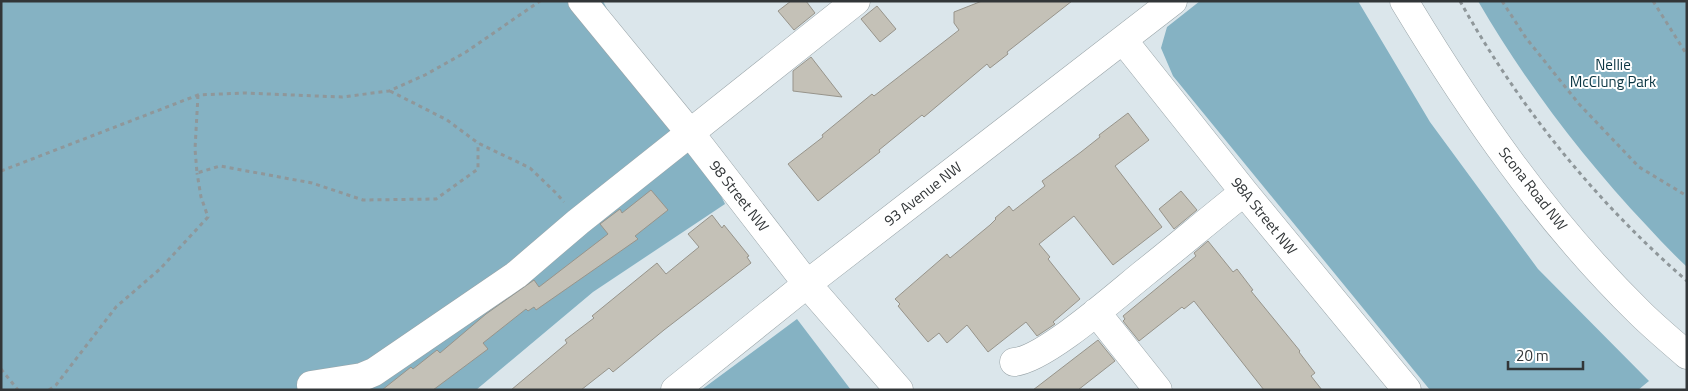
<svg xmlns="http://www.w3.org/2000/svg" width="1688" height="391" viewBox="0 0 1688 391" font-family="'Titillium Web',sans-serif">
	<style>
		.forest { fill: #85b2c3 }
		.building { fill: #c4c1b7; stroke: #97948b }
		.lines { fill: none; stroke-linecap: round; stroke-linejoin: round }
		.minor-casing { stroke: #9aa5a9; stroke-width: 29 }
		.major-casing { stroke: #9aa5a9; stroke-width: 29 }
		.path { stroke: #8f979a; stroke-width: 3; stroke-dasharray: 4 4; stroke-linecap: butt }
		.minor { stroke: #fff; stroke-width: 28 }
		.major { stroke: #fff; stroke-width: 28 }
		.labels { text-anchor: middle; stroke-width: 4; stroke-linejoin: round; paint-order: stroke }
		.park-label { font-size: 15px; fill: #0a3542; stroke: #fff }
		.street-label { font-size: 15px; fill: #323638; stroke: #fff }
	</style>
	<rect width="100%" height="100%" fill="#dbe6eb"/>
	<path class="forest" d="M 1,1 L 603,1 L 607,9 L 691,134 L 725,204 L 593,292 L 476,390 L 1,390 Z
		M 1200,1 L 1358,1 L 1430,122 L 1538,269 L 1649,381 L 1638,390 L 1430,390 L 1173,76 L 1161,48 L 1167,27 Z
		M 1478,1 L 1687,1 L 1687,267 C 1673,254 1660,240 1647,226 C 1583,158 1525,82 1478,1 Z
		M 797,319 L 851,390 L 701,390 Z"/>
	<path class="building" d="M 791,1 L 806,1 L 815,13 L 794,30 L 778,11 Z
		M 982,1 L 1072,1 L 1007,52 L 1008,54 L 990,68 L 987,64 L 924,117 L 922,115 L 879,150 L 880,152 L 818,201 L 788,164 L 823,137 L 822,135 L 872,94 L 874,96 L 959,30 L 954,23 L 954,12 Z
		M 877,6 L 896,29 L 880,42 L 861,19 Z
		M 811,57 L 842,97 L 793,91 L 793,71 Z
		M 1128,113 L 1149,140 L 1115,166 L 1162,227 L 1113,265 L 1074,216 L 1039,244 L 1050,257 L 1048,259 L 1080,299 L 1053,322 L 1055,324 L 1037,336 L 1026,322 L 988,352 L 967,325 L 947,343 L 939,333 L 928,342 L 898,306 L 900,304 L 895,299 L 947,254 L 950,258 L 990,225 L 996,219 L 995,218 L 1009,206 L 1013,211 L 1045,186 L 1042,181 L 1081,152 L 1100,137 L 1099,135 Z
		M 651,190 L 668,210 L 635,236 L 638,239 L 536,310 L 534,307 L 528,311 L 526,309 L 483,343 L 488,349 L 433,390 L 382,390 L 411,367 L 413,369 L 437,350 L 440,353 L 486,314 L 534,280 L 539,287 L 608,234 L 600,224 L 620,209 L 622,213 Z
		M 1181,191 L 1197,210 L 1174,229 L 1159,209 Z
		M 712,215 L 722,228 L 724,225 L 749,256 L 747,257 L 751,263 L 664,330 L 613,372 L 609,368 L 581,390 L 511,390 L 567,343 L 565,340 L 594,318 L 592,316 L 657,263 L 666,274 L 699,247 L 688,234 Z
		M 1208,241 L 1233,272 L 1237,269 L 1253,290 L 1251,291 L 1300,351 L 1299,352 L 1315,373 L 1311,376 L 1322,390 L 1264,390 L 1194,301 L 1184,309 L 1182,307 L 1139,341 L 1123,321 L 1125,319 L 1123,316 L 1196,256 L 1194,253 Z
		M 1098,340 L 1115,361 L 1078,390 L 1033,390 Z"/>
	<g class="lines">
		<defs>
			<path id="minor" d="M 582,1 L 691,134 L 807,284 L 899,390
				M 1123,40 L 1244,192 L 1407,390
				M 1096,312 L 1158,390
				M 1014,362 C 1044,360 1117,295 1143,274 C 1177,247 1210,219 1244,192
				M 311,385 L 362,377 L 374,372 L 516,275 L 578,222 L 856,1
				M 675,390 L 807,284 L 1173,1"/>
			<path id="major" d="M 1404,1 C 1471,112 1546,221 1639,312 C 1654,327 1671,341 1687,355"/>
		</defs>
		<use href="#minor" class="minor-casing"/>
		<use href="#major" class="major-casing"/>
		<path class="path" d="M 1460,1 C 1519,107 1596,202 1687,281
			M 1502,1 L 1526,38 L 1579,104 L 1639,167 L 1687,196
			M 1653,1 L 1687,55
			M 390,91 L 447,120 L 478,143 L 530,168 L 556,193 L 564,202
			M 198,95 L 195,149 L 197,173 L 220,166 L 312,183 L 363,200 L 436,199 L 478,169 L 478,143
			M 1,171 L 198,95 L 244,93 L 342,97 L 389,91 L 425,75 L 466,52 L 540,1
			M 1,369 L 18,390
			M 49,390 L 56,385 L 116,307 L 160,269 L 208,217 L 201,197 L 197,173"/>
		<use href="#minor" class="minor"/>
		<use href="#major" class="major"/>
	</g>
	<g class="labels">
		<g class="park-label">
			<text x="1613" y="70">Nellie<tspan x="1613" dy="17">McClung Park</tspan></text>
		</g>
		<g class="street-label">
			<text transform="translate(1533 189) rotate(52)" y="5">Scona Road NW</text>
			<text transform="translate(923 194) rotate(-38)" y="5">93 Avenue NW</text>
			<text transform="translate(739 196) rotate(52)" y="5">98 Street NW</text>
			<text transform="translate(1264 216) rotate(51)" y="5">98A Street NW</text>
		</g>
	</g>
	<rect width="1688" height="391" fill="none" stroke="#323638" stroke-width="5"/>
	<path d="M1508 361v8h75v-8" fill="none" stroke="#323638" stroke-width="2.5"/>
	<text x="1516" y="361" font-size="15" fill="#323638" stroke="#ffffff" stroke-width="4" paint-order="stroke">20 m</text>
</svg>
